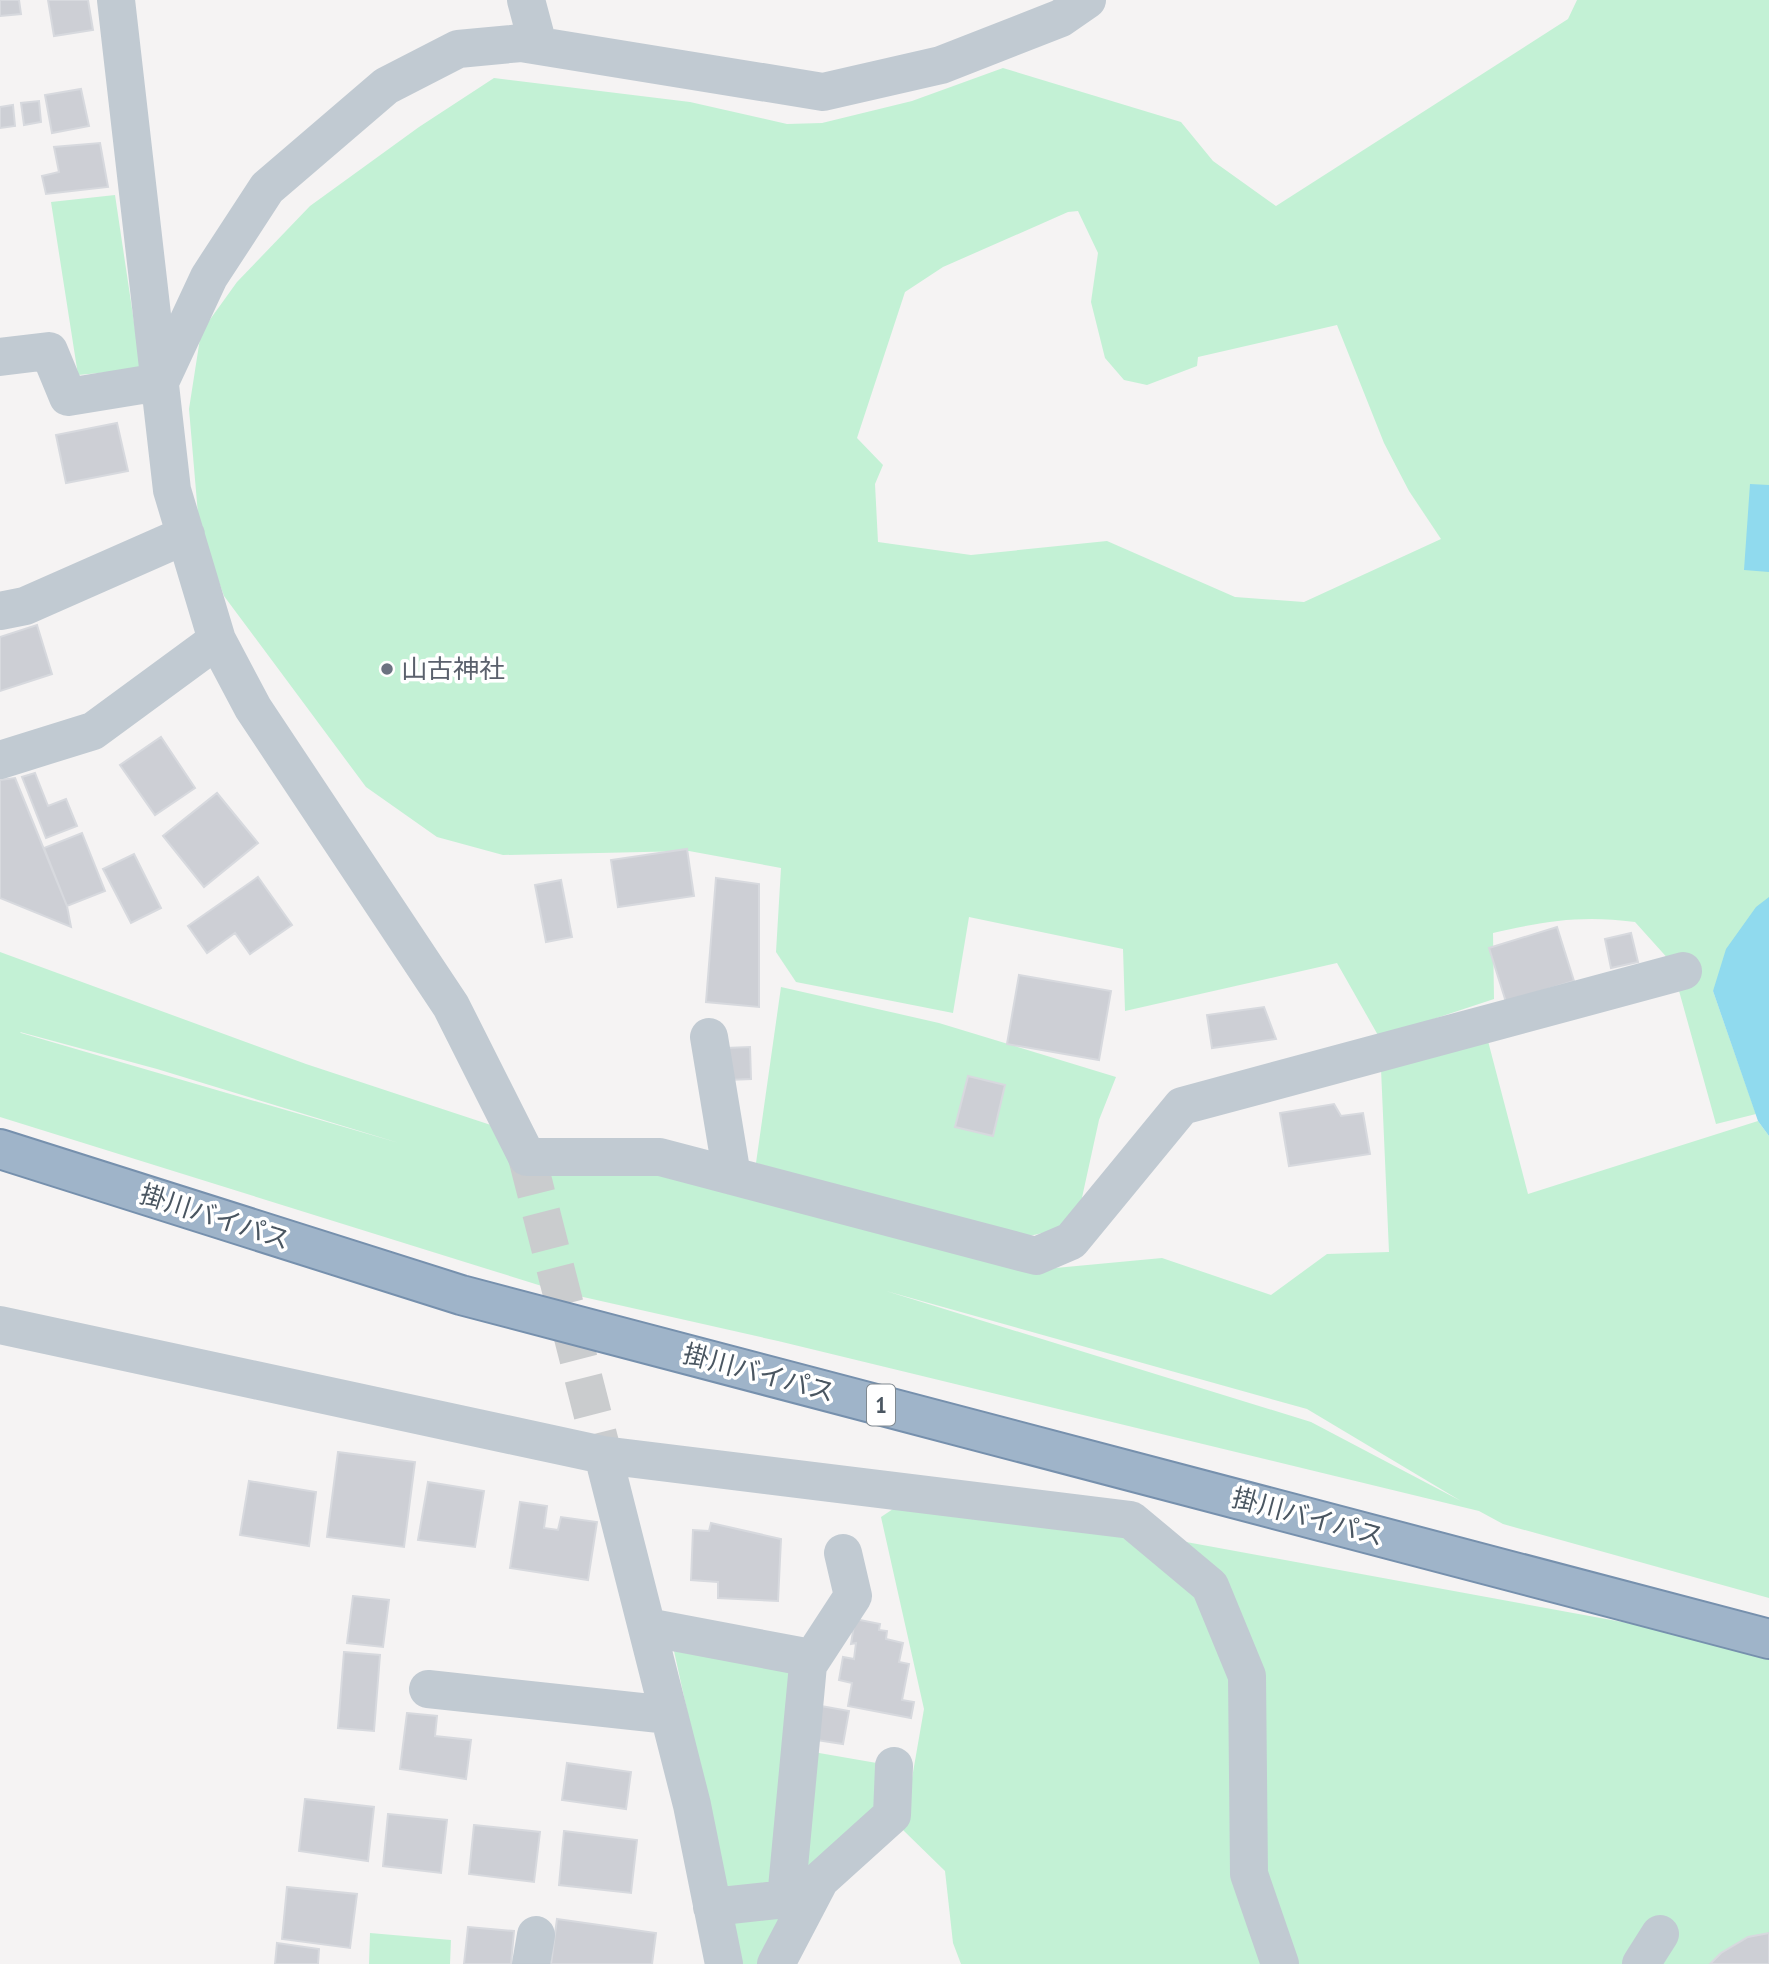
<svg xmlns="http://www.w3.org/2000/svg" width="1769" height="1964" viewBox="0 0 1769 1964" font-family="'PT Sans Narrow','Noto Sans JP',sans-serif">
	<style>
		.green { fill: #c3f1d5; fill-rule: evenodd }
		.water { fill: #90daee }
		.building { fill: #cdcfd5; stroke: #d7d9de; stroke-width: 2 }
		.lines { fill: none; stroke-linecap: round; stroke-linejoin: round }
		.minor-tunnel { stroke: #caccce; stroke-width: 38; stroke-dasharray: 38 19; stroke-linecap: butt }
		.trunk-casing { stroke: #7690ad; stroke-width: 42 }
		.minor { stroke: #c1cad2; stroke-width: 38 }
		.trunk { stroke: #9fb4c9; stroke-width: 38 }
		.worship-dot { fill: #6b7280; stroke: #fff; stroke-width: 2.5 }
		.labels { text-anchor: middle; stroke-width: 7; stroke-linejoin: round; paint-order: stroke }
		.shield { fill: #fff; stroke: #808990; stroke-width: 2 }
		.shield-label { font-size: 24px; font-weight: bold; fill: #4a5661 }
		.worship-label { font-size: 26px; fill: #5b616d; stroke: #fff; text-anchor: start }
		.street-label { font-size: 26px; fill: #4a5661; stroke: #fff }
	</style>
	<rect width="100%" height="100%" fill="#f5f3f3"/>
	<path class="green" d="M 1577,0 L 1769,0 L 1769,898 L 1713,991 L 1756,1114 L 1716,1124 L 1671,962 L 1635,922 C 1581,915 1546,921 1493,933 L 1494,999 L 1379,1037 L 1337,963 L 1125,1011 L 1123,949 L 969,917 L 953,1013 L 796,982 L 776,952 L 781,868 L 689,851 L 503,855 L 437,837 L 366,787 L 224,596 L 199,526 L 189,409 L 201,332 L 237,282 L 310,206 L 419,127 L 494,78 L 690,102 L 787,124 L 822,123 L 912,101 L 1003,68 L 1181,122 L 1213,161 L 1276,206 L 1568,19 ZM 1078,211 L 1098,253 L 1091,302 L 1105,358 L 1124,380 L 1147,385 L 1197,366 L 1198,357 L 1337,325 L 1384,443 L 1409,491 L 1441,539 L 1304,602 L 1235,597 L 1107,541 L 971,555 L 878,542 L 875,484 L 883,465 L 857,438 L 905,292 L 943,267 L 1068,212 Z
		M 115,195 L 141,369 L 78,375 L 51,202 Z
		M 0,952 L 306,1064 L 509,1131 L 526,1181 L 540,1185 L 533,1162 L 658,1171 L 1034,1270 L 1162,1258 L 1271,1295 L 1327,1254 L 1389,1252 L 1381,1069 L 1488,1041 L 1528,1194 L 1758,1121 L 1769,1136 L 1769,1598 L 1503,1524 L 1479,1511 L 778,1341 L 561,1292 L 0,1117 ZM 20,1032 L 157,1069 L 399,1143 L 21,1033 ZM 886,1291 L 1307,1409 L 1461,1501 L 1311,1422 Z
		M 781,987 L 939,1023 L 1116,1077 L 1099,1120 L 1076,1225 L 1017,1239 L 756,1163 Z
		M 893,1509 L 1110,1528 L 1644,1626 L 1769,1660 L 1769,1964 L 961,1964 L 953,1943 L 945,1871 L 903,1830 L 924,1709 L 881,1517 Z
		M 674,1651 L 811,1675 L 796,1749 L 894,1766 L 892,1815 L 770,1964 L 737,1964 L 725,1884 Z
		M 370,1933 L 451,1940 L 450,1964 L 369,1964 Z"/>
	<path class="water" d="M 1750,484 L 1769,485 L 1769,572 L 1744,570 Z
		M 1769,897 L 1769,1136 L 1758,1121 L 1713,991 L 1726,949 L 1756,907 Z"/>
	<path class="building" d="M 0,0 L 19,0 L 21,14 L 0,16 Z
		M 48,0 L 88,0 L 93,30 L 54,36 Z
		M 81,89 L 89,126 L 52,133 L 45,95 Z
		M 39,101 L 41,122 L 24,125 L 21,103 Z
		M 13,105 L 15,126 L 0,128 L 0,107 Z
		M 100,143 L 108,187 L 46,194 L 42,176 L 59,172 L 54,147 Z
		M 117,423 L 128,471 L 66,483 L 56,435 Z
		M 37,625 L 52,674 L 0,691 L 0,637 Z
		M 161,737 L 195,788 L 155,815 L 120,765 Z
		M 35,773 L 48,806 L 66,799 L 77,826 L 46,838 L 22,777 Z
		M 15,778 L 67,906 L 71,927 L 0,898 L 0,780 Z
		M 217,793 L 258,843 L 204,887 L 163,836 Z
		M 82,833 L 105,891 L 67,906 L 44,848 Z
		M 687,849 L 694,896 L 618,907 L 611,860 Z
		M 134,854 L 161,908 L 131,923 L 103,869 Z
		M 258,877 L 292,925 L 250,954 L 235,933 L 207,953 L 188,926 Z
		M 716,878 L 759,884 L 759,1007 L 706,1002 Z
		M 561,880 L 572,937 L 546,942 L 535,885 Z
		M 1557,927 L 1574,981 L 1506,1002 L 1489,948 Z
		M 1631,933 L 1638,962 L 1611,968 L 1605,939 Z
		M 1019,975 L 1111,991 L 1099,1060 L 1007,1044 Z
		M 1264,1007 L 1276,1039 L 1212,1048 L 1207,1015 Z
		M 750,1047 L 751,1079 L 728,1080 L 726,1048 Z
		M 968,1076 L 1005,1085 L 993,1136 L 955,1127 Z
		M 1334,1104 L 1341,1116 L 1363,1113 L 1370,1154 L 1289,1166 L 1280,1113 Z
		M 338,1452 L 415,1462 L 404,1547 L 327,1537 Z
		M 249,1481 L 316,1492 L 309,1546 L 240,1535 Z
		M 428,1482 L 484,1491 L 475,1547 L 418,1540 Z
		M 520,1502 L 547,1506 L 544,1528 L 558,1530 L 561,1517 L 597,1522 L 588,1580 L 510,1568 Z
		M 711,1523 L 781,1539 L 778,1601 L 718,1598 L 718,1582 L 691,1580 L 693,1530 L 709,1531 Z
		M 353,1596 L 389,1600 L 383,1647 L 347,1643 Z
		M 855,1619 L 880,1624 L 879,1630 L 887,1631 L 886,1639 L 903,1643 L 899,1662 L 909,1664 L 902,1700 L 914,1702 L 911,1718 L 848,1706 L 852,1683 L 839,1680 L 843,1657 L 854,1659 L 856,1643 L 851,1644 Z
		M 344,1652 L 380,1655 L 374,1731 L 338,1728 Z
		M 821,1706 L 849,1711 L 843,1744 L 816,1740 Z
		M 407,1713 L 437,1716 L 435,1736 L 471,1740 L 466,1779 L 400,1769 Z
		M 567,1763 L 631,1772 L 626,1809 L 562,1800 Z
		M 305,1799 L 374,1807 L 368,1861 L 299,1851 Z
		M 388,1814 L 447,1820 L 441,1873 L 383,1866 Z
		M 474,1825 L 540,1832 L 534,1882 L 469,1874 Z
		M 564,1831 L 637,1840 L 631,1893 L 559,1885 Z
		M 287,1887 L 357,1894 L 350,1948 L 282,1939 Z
		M 557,1919 L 656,1933 L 652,1964 L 551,1964 Z
		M 468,1927 L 514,1931 L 511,1964 L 464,1964 Z
		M 1769,1933 L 1769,1964 L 1710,1964 L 1721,1953 L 1748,1937 Z
		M 277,1943 L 319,1949 L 318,1964 L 275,1964 Z"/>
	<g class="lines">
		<path class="minor-tunnel" d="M 527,1157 L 603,1455"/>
		<defs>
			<path id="trunk" d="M 0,1149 L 461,1295 L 1769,1639"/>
		</defs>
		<use href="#trunk" class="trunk-casing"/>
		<path class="minor" d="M 116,0 L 172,490 L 217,640 L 253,708 L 451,1006 L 527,1157 L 660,1157 L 1036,1256 L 1071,1241 L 1182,1106 L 1683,971
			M 526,0 L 538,45
			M 0,357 L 49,351 L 68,397 L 160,382 L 209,277 L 267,188 L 386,86 L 458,49 L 521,43 L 823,92 L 941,65 L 1061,18 L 1087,0
			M 0,611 L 25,606 L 186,535
			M 0,760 L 93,731 L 217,640
			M 709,1037 L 732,1176
			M 0,1325 L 603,1455 L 1131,1520 L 1210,1586 L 1247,1676 L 1249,1874 L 1280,1964
			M 603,1455 L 692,1805 L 724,1964
			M 647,1627 L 800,1656 L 808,1665 L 786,1899 L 712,1907
			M 808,1665 L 853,1596 L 843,1553
			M 428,1689 L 669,1715
			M 531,1964 L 536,1935
			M 776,1964 L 820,1880 L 892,1815 L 894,1766
			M 1641,1964 L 1660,1934"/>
		<use href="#trunk" class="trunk"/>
	</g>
	<circle class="worship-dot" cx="387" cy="669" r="7"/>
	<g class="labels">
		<rect class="shield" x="867" y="1384.5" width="28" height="41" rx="5"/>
		<g class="shield-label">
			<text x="881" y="1413">1</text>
		</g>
		<g class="worship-label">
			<text x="401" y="678">山古神社</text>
		</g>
		<g class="street-label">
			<text transform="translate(215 1217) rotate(18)" y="9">掛川バイパス</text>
			<text transform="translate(759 1373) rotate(15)" y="9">掛川バイパス</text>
			<text transform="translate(1308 1517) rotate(15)" y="9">掛川バイパス</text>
		</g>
	</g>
</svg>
